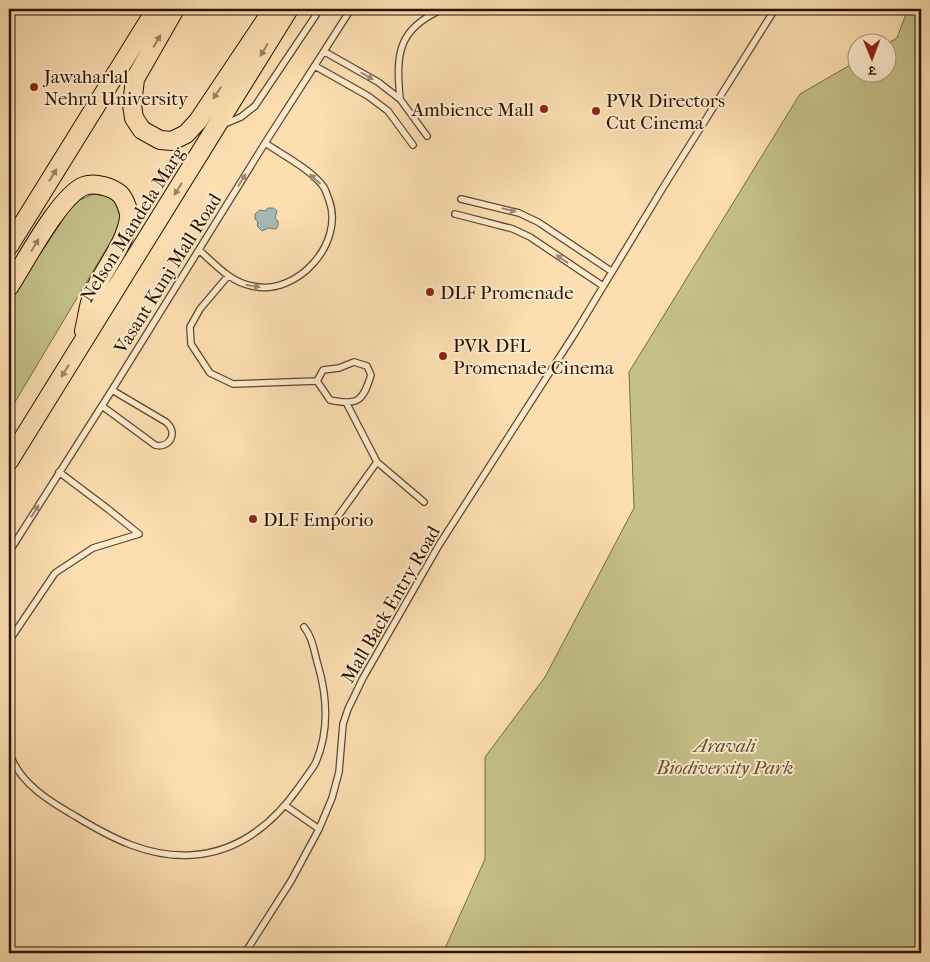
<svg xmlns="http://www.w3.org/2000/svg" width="930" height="962" viewBox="0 0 930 962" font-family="'IM FELL French Canon','Noto Serif Devanagari',serif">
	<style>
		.green { fill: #c4c088; stroke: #766a46 }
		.water { fill: #a4b9b7; stroke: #72776f }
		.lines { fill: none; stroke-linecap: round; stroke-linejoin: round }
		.lane-casing { stroke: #5c462e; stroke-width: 8 }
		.primary-casing { stroke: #271303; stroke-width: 20 }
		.lane { stroke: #fdeacc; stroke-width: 5.5 }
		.primary { stroke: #fcdeb1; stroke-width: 18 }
		.oneway { fill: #9c8363 }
		.oneway2 { fill: #9d8972 }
		.poi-dot { fill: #8f2418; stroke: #fdeacc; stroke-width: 2 }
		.labels { text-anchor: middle; stroke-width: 4; stroke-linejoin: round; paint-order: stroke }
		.poi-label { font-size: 19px; fill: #271303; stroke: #fdeacc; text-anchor: start }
		.street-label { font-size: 19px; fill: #271303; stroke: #fdeacc }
		.park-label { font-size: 19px; font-style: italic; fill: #5e5032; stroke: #fdeacc }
	</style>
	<rect width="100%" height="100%" fill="#fcdeb1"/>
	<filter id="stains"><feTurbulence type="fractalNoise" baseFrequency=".004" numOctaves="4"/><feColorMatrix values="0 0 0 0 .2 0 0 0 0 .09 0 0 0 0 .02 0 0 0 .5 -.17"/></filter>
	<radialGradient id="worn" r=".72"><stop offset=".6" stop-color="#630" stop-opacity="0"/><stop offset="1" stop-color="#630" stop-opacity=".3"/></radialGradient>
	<path class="green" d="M 908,9 L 921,9 L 921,953 L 443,953 L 485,859 L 485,757 L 545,677 L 634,508 L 629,372 L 800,94 L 857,61 L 858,72 L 888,72 L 888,43 L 897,38 Z
		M 93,194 C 114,196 121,204 120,226 L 9,412 L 9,301 L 68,212 L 80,200 Z"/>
	<path class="water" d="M 268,208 L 273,208 L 277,211 L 275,218 L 278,221 L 278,226 L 276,229 L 269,228 L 262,231 L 257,226 L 258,222 L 255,219 L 255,214 L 260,210 L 265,211 Z"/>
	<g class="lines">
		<defs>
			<path id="lane" d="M 325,52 L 378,82 L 400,99 L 427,136
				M 315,66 L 368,96 L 388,111 L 413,145
				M 400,99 C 396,54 397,29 443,9
				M 222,125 L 241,117 L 255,106 L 320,9
				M 461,199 L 519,213 L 538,222 L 611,271
				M 455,214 L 513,229 L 530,237 L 603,286
				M 199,250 C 215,264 230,282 252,286 C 297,297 345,243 329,200 C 327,195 326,190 323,186 C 310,169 283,155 265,143
				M 228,276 L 200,309 L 190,327 L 191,344 L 210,373 L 233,384 L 317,381
				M 354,362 L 367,366 L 371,375 C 363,401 358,406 330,400 L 317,381 L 323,370 L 339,368 Z
				M 347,404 L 377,462 L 424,502
				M 102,406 L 155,445 C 169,449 179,433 166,422 L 112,390
				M 334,522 L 377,462
				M 9,552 L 112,390 L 265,143 L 351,9
				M 9,641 L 55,573 L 93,548 L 139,534 L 108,509 L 59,472
				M 9,752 C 19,783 49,801 75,816 C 111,838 149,858 192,855 C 239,852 273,824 299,787 C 304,779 312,770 316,762 C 329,731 327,696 318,665 C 314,652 313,638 304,627
				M 286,806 L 319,829
				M 9,952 L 11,953
				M 245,953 L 291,881 L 319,829 L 332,798 L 339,772 L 343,724 L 348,709 L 363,678 L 439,545 L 575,333 L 664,186 L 775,9"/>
			<path id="primary" d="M 175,9 L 135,79 L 132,105 L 134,118 L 142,130 L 160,140 L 172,141 L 186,134 L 198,121 L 273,9
				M 9,246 L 156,9
				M 9,287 C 24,264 60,195 84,186 C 95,182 112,187 120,194 C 124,198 130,212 129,218 C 125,246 103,269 93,294 C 88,305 87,319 84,331
				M 9,461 L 289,9"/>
		</defs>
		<use href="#lane" class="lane-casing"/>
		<use href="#primary" class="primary-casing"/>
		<use href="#lane" class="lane"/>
		<use href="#primary" class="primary"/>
	</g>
	<defs><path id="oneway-solid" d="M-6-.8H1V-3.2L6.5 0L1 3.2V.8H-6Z" transform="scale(1.25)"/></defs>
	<g class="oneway">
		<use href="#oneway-solid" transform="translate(157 41) rotate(-60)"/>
		<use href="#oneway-solid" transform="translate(264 50) rotate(121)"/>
		<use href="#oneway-solid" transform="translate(217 93) rotate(124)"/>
		<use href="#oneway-solid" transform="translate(53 175) rotate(-58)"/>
		<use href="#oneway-solid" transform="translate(178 189) rotate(122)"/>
		<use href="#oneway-solid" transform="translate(35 245) rotate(-59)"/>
		<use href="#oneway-solid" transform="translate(65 371) rotate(122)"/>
	</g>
	<g class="oneway2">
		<use href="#oneway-solid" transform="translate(367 76) rotate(30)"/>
		<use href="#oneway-solid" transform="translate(315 179) rotate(-138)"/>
		<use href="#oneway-solid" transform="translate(242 180) rotate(-58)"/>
		<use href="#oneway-solid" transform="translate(509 210) rotate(13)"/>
		<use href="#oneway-solid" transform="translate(562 259) rotate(-146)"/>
		<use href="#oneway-solid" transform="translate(253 286) rotate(9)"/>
		<use href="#oneway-solid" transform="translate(35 511) rotate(-58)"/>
	</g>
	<g class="poi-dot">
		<circle cx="34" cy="87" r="5"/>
		<circle cx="544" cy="109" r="5"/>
		<circle cx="596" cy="111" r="5"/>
		<circle cx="430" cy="292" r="5"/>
		<circle cx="443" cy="356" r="5"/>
		<circle cx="253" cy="519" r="5"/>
	</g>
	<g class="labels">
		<g class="poi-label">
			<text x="44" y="83">Jawaharlal<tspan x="44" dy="22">Nehru University</tspan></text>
			<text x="606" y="107">PVR Directors<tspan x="606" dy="22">Cut Cinema</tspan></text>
			<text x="534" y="116" text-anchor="end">Ambience Mall</text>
			<text x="440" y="299">DLF Promenade</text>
			<text x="453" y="352">PVR DFL<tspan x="453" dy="22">Promenade Cinema</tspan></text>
			<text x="263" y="526">DLF Emporio</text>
		</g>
		<g class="street-label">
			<text transform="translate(132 224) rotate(-58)" y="7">Nelson Mandela Marg</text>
			<text transform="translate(167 273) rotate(-58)" y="7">Vasant Kunj Mall Road</text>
			<text transform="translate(390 604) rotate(-60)" y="7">Mall Back Entry Road</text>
		</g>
		<g class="park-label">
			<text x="725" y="752">Aravali<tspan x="725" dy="22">Biodiversity Park</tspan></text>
		</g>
	</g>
	<rect width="930" height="962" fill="none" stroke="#fcdeb1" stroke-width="30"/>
	<rect x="10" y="10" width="910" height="942" fill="none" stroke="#271303" stroke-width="2.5"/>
	<rect x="15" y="15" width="900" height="932" fill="none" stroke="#271303"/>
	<g transform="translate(872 58) rotate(179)"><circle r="24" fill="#fdeacc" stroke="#a7947c"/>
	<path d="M0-4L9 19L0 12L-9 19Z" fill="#8f2418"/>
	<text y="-8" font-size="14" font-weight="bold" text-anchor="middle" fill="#271303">उ</text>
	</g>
	<rect width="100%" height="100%" filter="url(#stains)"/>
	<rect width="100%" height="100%" fill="url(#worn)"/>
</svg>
